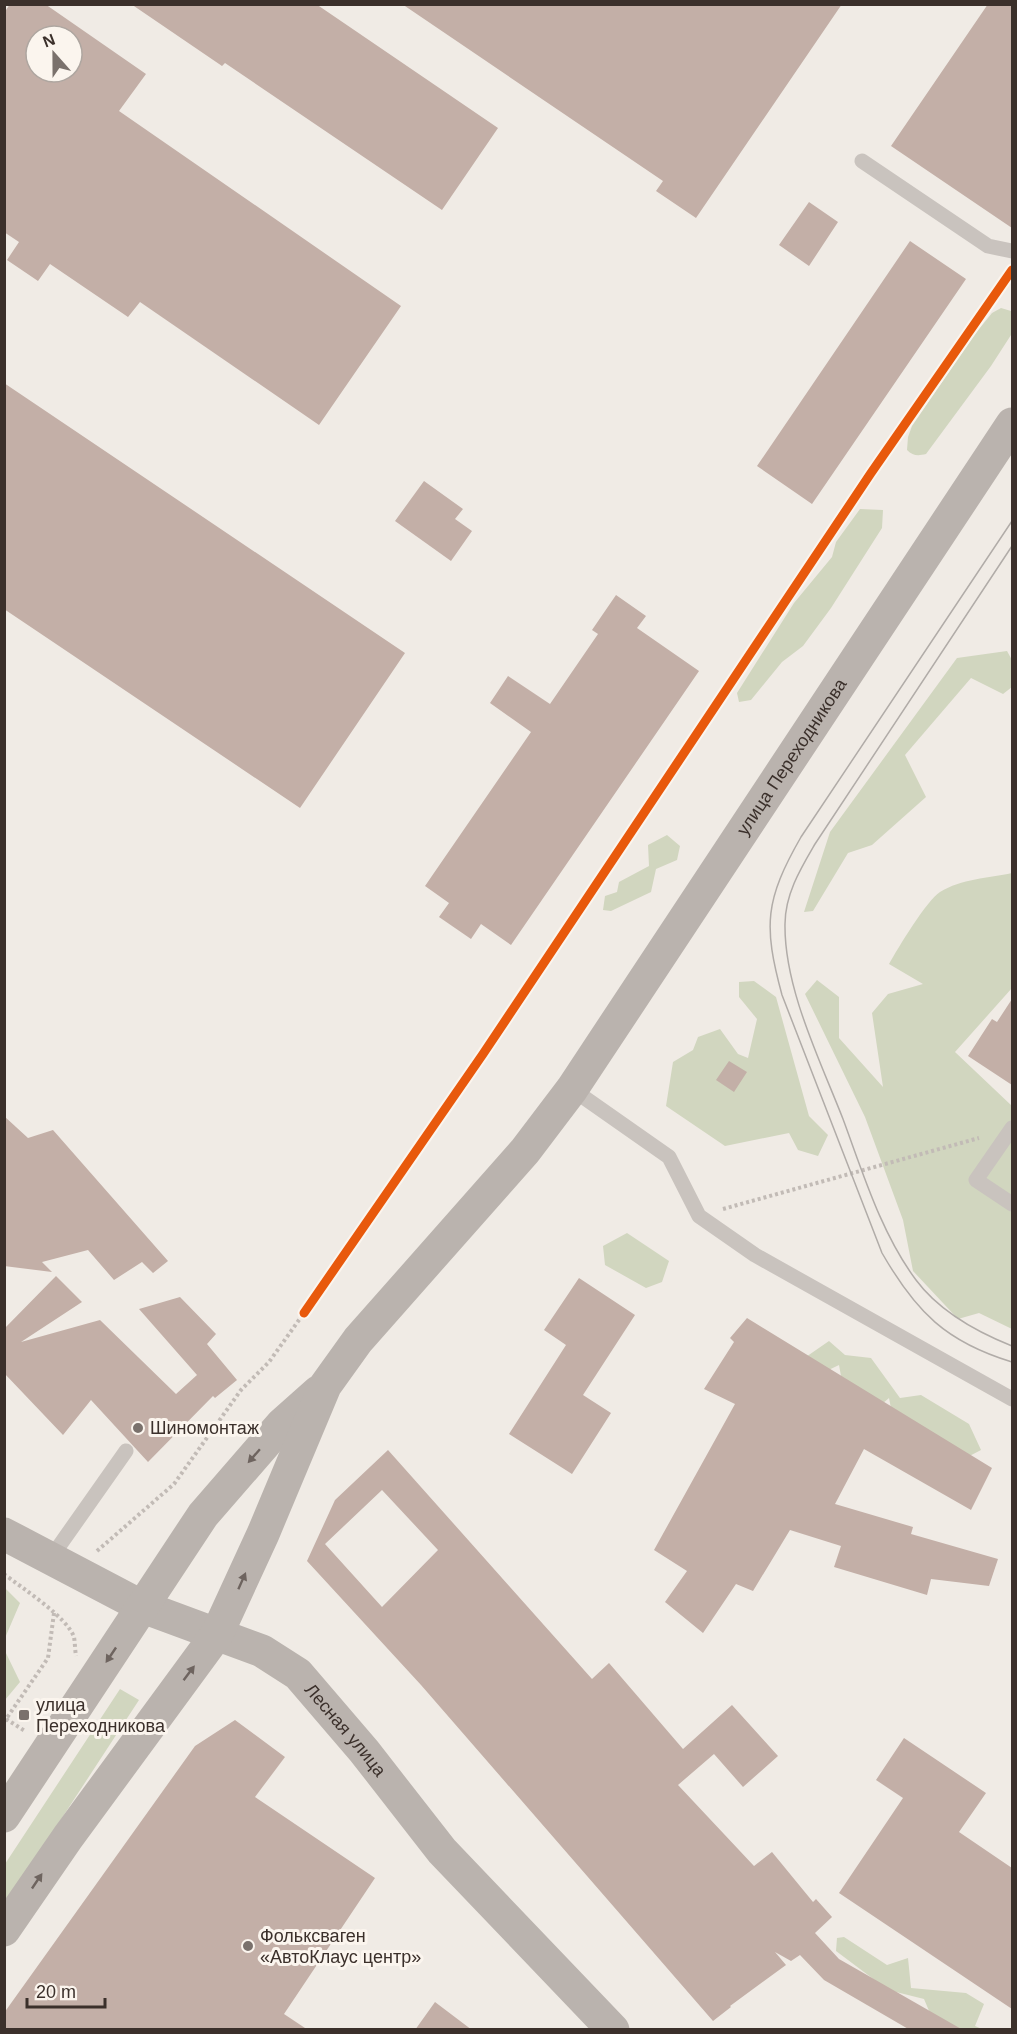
<svg xmlns="http://www.w3.org/2000/svg" width="1017" height="2034" viewBox="0 0 1017 2034" font-family="Arial,sans-serif">
	<style>
		.green { fill: #d1d6bf }
		.building { fill: #c3afa7; fill-rule: evenodd }
		.lines { fill: none; stroke-linecap: round; stroke-linejoin: round }
		.path { stroke: #c2bbb6; stroke-width: 4; stroke-dasharray: 3 3; stroke-linecap: butt }
		.lane { stroke: #c9c3be; stroke-width: 15 }
		.secondary { stroke: #bab3ae; stroke-width: 33 }
		.tram { stroke: #b1aca8; stroke-width: 1.5 }
		.cycleway-casing { stroke: #fbf5ee; stroke-width: 13 }
		.cycleway { stroke: #e8590c; stroke-width: 9 }
		.oneway { fill: #6e645f }
		.poi-dot { fill: #7a716c; stroke: #fbf5ee; stroke-width: 2 }
		.labels { text-anchor: middle; stroke-width: 6; stroke-linejoin: round; paint-order: stroke }
		.street-label { font-size: 18px; fill: #3b302b; stroke: #fbf5ee }
		.poi-label { font-size: 18px; fill: #3b302b; stroke: #fbf5ee; text-anchor: start }
	</style>
	<rect width="100%" height="100%" fill="#f0ebe5"/>
	<path class="green" d="M 1001,308 L 1011,311 L 1012,314 L 1011,335 L 991,366 L 926,454 C 918,456 913,456 907,450 L 908,437 L 912,426 L 975,334 L 992,313 Z
		M 860,509 L 883,510 L 882,528 L 831,608 L 803,646 L 782,662 L 751,700 L 739,702 L 737,693 L 794,603 L 832,557 L 836,542 Z
		M 1007,651 L 1012,660 L 1012,687 L 1003,694 L 971,678 L 905,755 L 926,797 L 872,845 L 848,853 L 813,911 L 804,912 L 830,832 L 957,658 Z
		M 667,835 L 680,846 L 677,860 L 656,869 L 651,892 L 611,911 L 603,910 L 605,896 L 617,892 L 619,882 L 649,866 L 648,845 Z
		M 1012,873 L 1012,988 L 955,1052 L 1012,1106 L 1012,1329 L 979,1313 L 958,1319 L 913,1271 L 903,1220 L 865,1117 L 805,994 L 817,980 L 839,997 L 839,1038 L 883,1087 L 872,1013 L 888,994 L 923,984 L 889,964 C 898,948 927,900 940,892 C 961,879 989,878 1012,873 Z
		M 754,981 L 776,997 L 809,1116 L 828,1135 L 818,1156 L 798,1150 L 789,1133 L 725,1146 L 666,1106 L 673,1062 L 693,1050 L 698,1037 L 720,1029 L 738,1054 L 748,1058 L 757,1019 L 739,997 L 739,982 Z
		M 627,1233 L 669,1261 L 662,1282 L 646,1288 L 605,1265 L 603,1246 Z
		M 829,1341 L 845,1355 L 871,1358 L 900,1398 L 921,1395 L 969,1424 L 981,1450 L 954,1464 L 895,1429 L 889,1398 L 875,1410 L 843,1387 L 839,1365 L 818,1375 L 803,1359 Z
		M 5,1588 L 20,1603 L 5,1638 Z
		M 5,1651 L 20,1682 L 5,1700 L 4,1700 Z
		M 120,1689 L 139,1700 L 5,1905 L 5,1864 Z
		M 844,1937 L 887,1965 L 908,1958 L 911,1988 L 966,1993 L 984,2004 L 975,2026 L 982,2029 C 966,2029 950,2032 935,2025 L 924,1999 L 888,1990 L 836,1951 L 837,1938 Z"/>
	<path class="building" d="M 10,4 L 45,4 L 146,74 L 119,111 L 401,306 L 319,425 L 140,302 L 128,317 L 50,264 L 38,281 L 7,260 L 19,242 L 4,232 L 4,13 ZM 36,36 L 72,36 L 72,72 L 36,72 Z
		M 131,4 L 316,4 L 498,128 L 442,210 L 225,63 L 222,66 Z
		M 402,4 L 842,4 L 696,218 L 656,191 L 663,181 Z
		M 988,4 L 1012,4 L 1012,228 L 891,146 Z
		M 809,202 L 838,222 L 809,266 L 779,245 Z
		M 910,241 L 966,279 L 812,504 L 757,466 Z
		M 4,383 L 405,653 L 300,808 L 4,609 Z
		M 424,481 L 463,509 L 455,519 L 472,531 L 451,561 L 395,521 Z
		M 616,595 L 646,616 L 637,628 L 699,671 L 511,945 L 481,924 L 471,939 L 439,917 L 449,903 L 425,886 L 531,732 L 490,703 L 508,676 L 550,704 L 598,634 L 592,630 Z
		M 1012,999 L 1012,1085 L 968,1056 L 992,1019 L 997,1022 Z
		M 729,1061 L 747,1072 L 734,1092 L 716,1080 Z
		M 4,1116 L 28,1138 L 53,1130 L 168,1261 L 153,1273 L 142,1262 L 114,1280 L 88,1250 L 42,1262 L 52,1272 L 4,1266 Z
		M 56,1276 L 82,1302 L 21,1342 L 100,1320 L 176,1394 L 197,1375 L 139,1309 L 180,1297 L 216,1334 L 207,1344 L 237,1380 L 215,1398 L 213,1396 L 148,1462 L 91,1400 L 63,1435 L 4,1373 L 4,1329 Z
		M 579,1278 L 635,1315 L 583,1395 L 611,1413 L 572,1474 L 509,1434 L 566,1345 L 544,1330 Z
		M 747,1318 L 992,1468 L 971,1510 L 864,1449 L 835,1504 L 913,1527 L 911,1534 L 998,1559 L 989,1586 L 931,1579 L 927,1595 L 834,1567 L 841,1546 L 790,1530 L 753,1591 L 736,1584 L 703,1633 L 665,1602 L 687,1571 L 654,1550 L 735,1404 L 704,1389 L 734,1342 L 730,1338 Z
		M 388,1450 L 592,1679 L 609,1663 L 683,1749 L 732,1705 L 778,1756 L 743,1787 L 714,1754 L 678,1785 L 754,1866 L 772,1852 L 813,1902 L 816,1899 L 832,1917 L 815,1933 L 839,1959 L 963,2030 L 910,2030 L 824,1980 L 800,1955 L 791,1961 L 775,1952 L 786,1965 L 730,2006 L 731,2007 L 713,2021 L 421,1685 L 307,1561 L 335,1500 ZM 382,1490 L 438,1550 L 382,1607 L 325,1544 Z
		M 235,1720 L 285,1757 L 255,1797 L 375,1878 L 284,2014 L 308,2030 L 4,2030 L 4,2013 L 195,1746 Z
		M 904,1738 L 986,1793 L 959,1832 L 1012,1868 L 1012,2009 L 839,1893 L 903,1798 L 876,1780 Z
		M 435,2002 L 472,2030 L 415,2030 Z"/>
	<g class="lines">
		<path class="path" d="M 723,1209 L 979,1138
			M 97,1551 L 174,1484 L 241,1390 L 269,1362 L 304,1313
			M 4,1574 C 22,1588 67,1617 74,1637 C 75,1643 75,1650 76,1656
			M 6,1719 L 25,1731
			M 4,1722 L 48,1658 L 54,1613"/>
		<path class="lane" d="M 862,161 L 988,246 L 1012,251
			M 572,1089 L 669,1157 L 699,1216 L 755,1255 L 1012,1399
			M 1012,1128 L 976,1180 L 1012,1204
			M 50,1559 L 126,1451"/>
		<g class="secondary">
			<path id="s1" d="M 4,1534 L 143,1607 L 262,1651 L 298,1674 L 364,1751 L 442,1851 L 613,2030"/>
			<path d="M 4,1816 L 203,1515 L 282,1424 L 318,1392"/>
			<path id="s2" d="M 4,1930 L 68,1837 L 217,1634 L 263,1534 L 325,1386 L 358,1340 L 525,1151 L 572,1089 L 1012,424"/>
		</g>
		<path class="tram" d="M 1012,521 L 801,837 C 765,900 763,925 782,995 L 882,1253 C 916,1312 946,1342 1012,1362
			M 1012,546 L 815,844 C 801,868 785,894 785,924 C 784,988 820,1060 843,1119 C 863,1173 881,1233 916,1280 C 939,1311 977,1332 1012,1346"/>
		<defs>
			<path id="cycleway" d="M 304,1313 L 483,1054 L 871,473 L 1012,270"/>
		</defs>
		<use href="#cycleway" class="cycleway-casing"/>
		<use href="#cycleway" class="cycleway"/>
	</g>
	<defs><path id="oneway-solid" d="M-6-.8H1V-3.2L6.5 0L1 3.2V.8H-6Z" transform="scale(1.5)"/></defs>
	<g class="oneway">
		<use href="#oneway-solid" transform="translate(254 1456) rotate(131)"/>
		<use href="#oneway-solid" transform="translate(242 1581) rotate(-66)"/>
		<use href="#oneway-solid" transform="translate(111 1655) rotate(124)"/>
		<use href="#oneway-solid" transform="translate(189 1673) rotate(-53)"/>
		<use href="#oneway-solid" transform="translate(37 1881) rotate(-56)"/>
	</g>
	<g class="poi-dot">
		<circle cx="138" cy="1428" r="6"/>
		<rect x="18" y="1709" width="12" height="12" rx="3"/>
		<circle cx="248" cy="1946" r="6"/>
	</g>
	<g class="labels">
		<g class="street-label">
			<text dy="6" stroke="none"><textPath href="#s2" startOffset="1420">улица Переходникова</textPath></text>
			<text dy="6" stroke="none"><textPath href="#s1" startOffset="400">Лесная улица</textPath></text>
		</g>
		<g class="poi-label">
			<text x="150" y="1434">Шиномонтаж</text>
			<text x="36" y="1711">улица<tspan x="36" dy="21">Переходникова</tspan></text>
			<text x="260" y="1942">Фольксваген<tspan x="260" dy="21">«АвтоКлаус центр»</tspan></text>
		</g>
	</g>
	<rect width="1017" height="2034" fill="none" stroke="#3b302b" stroke-width="12"/>
	<g transform="translate(54 54) rotate(339)"><circle r="28" fill="#fbf5ee" stroke="#aea6a0" stroke-width="1.5"/>
	<path d="M0-4.5L10 22L0 15L-10 22Z" fill="#7a716c"/>
	<text y="-9" font-size="16" font-weight="bold" text-anchor="middle" fill="#3b302b">N</text>
	</g>
	<path d="M27 1998v9h78v-9" fill="none" stroke="#3b302b" stroke-width="3"/>
	<text x="36" y="1998" font-size="18" fill="#3b302b" stroke="#fbf5ee" stroke-width="4.5" paint-order="stroke">20 m</text>
</svg>
